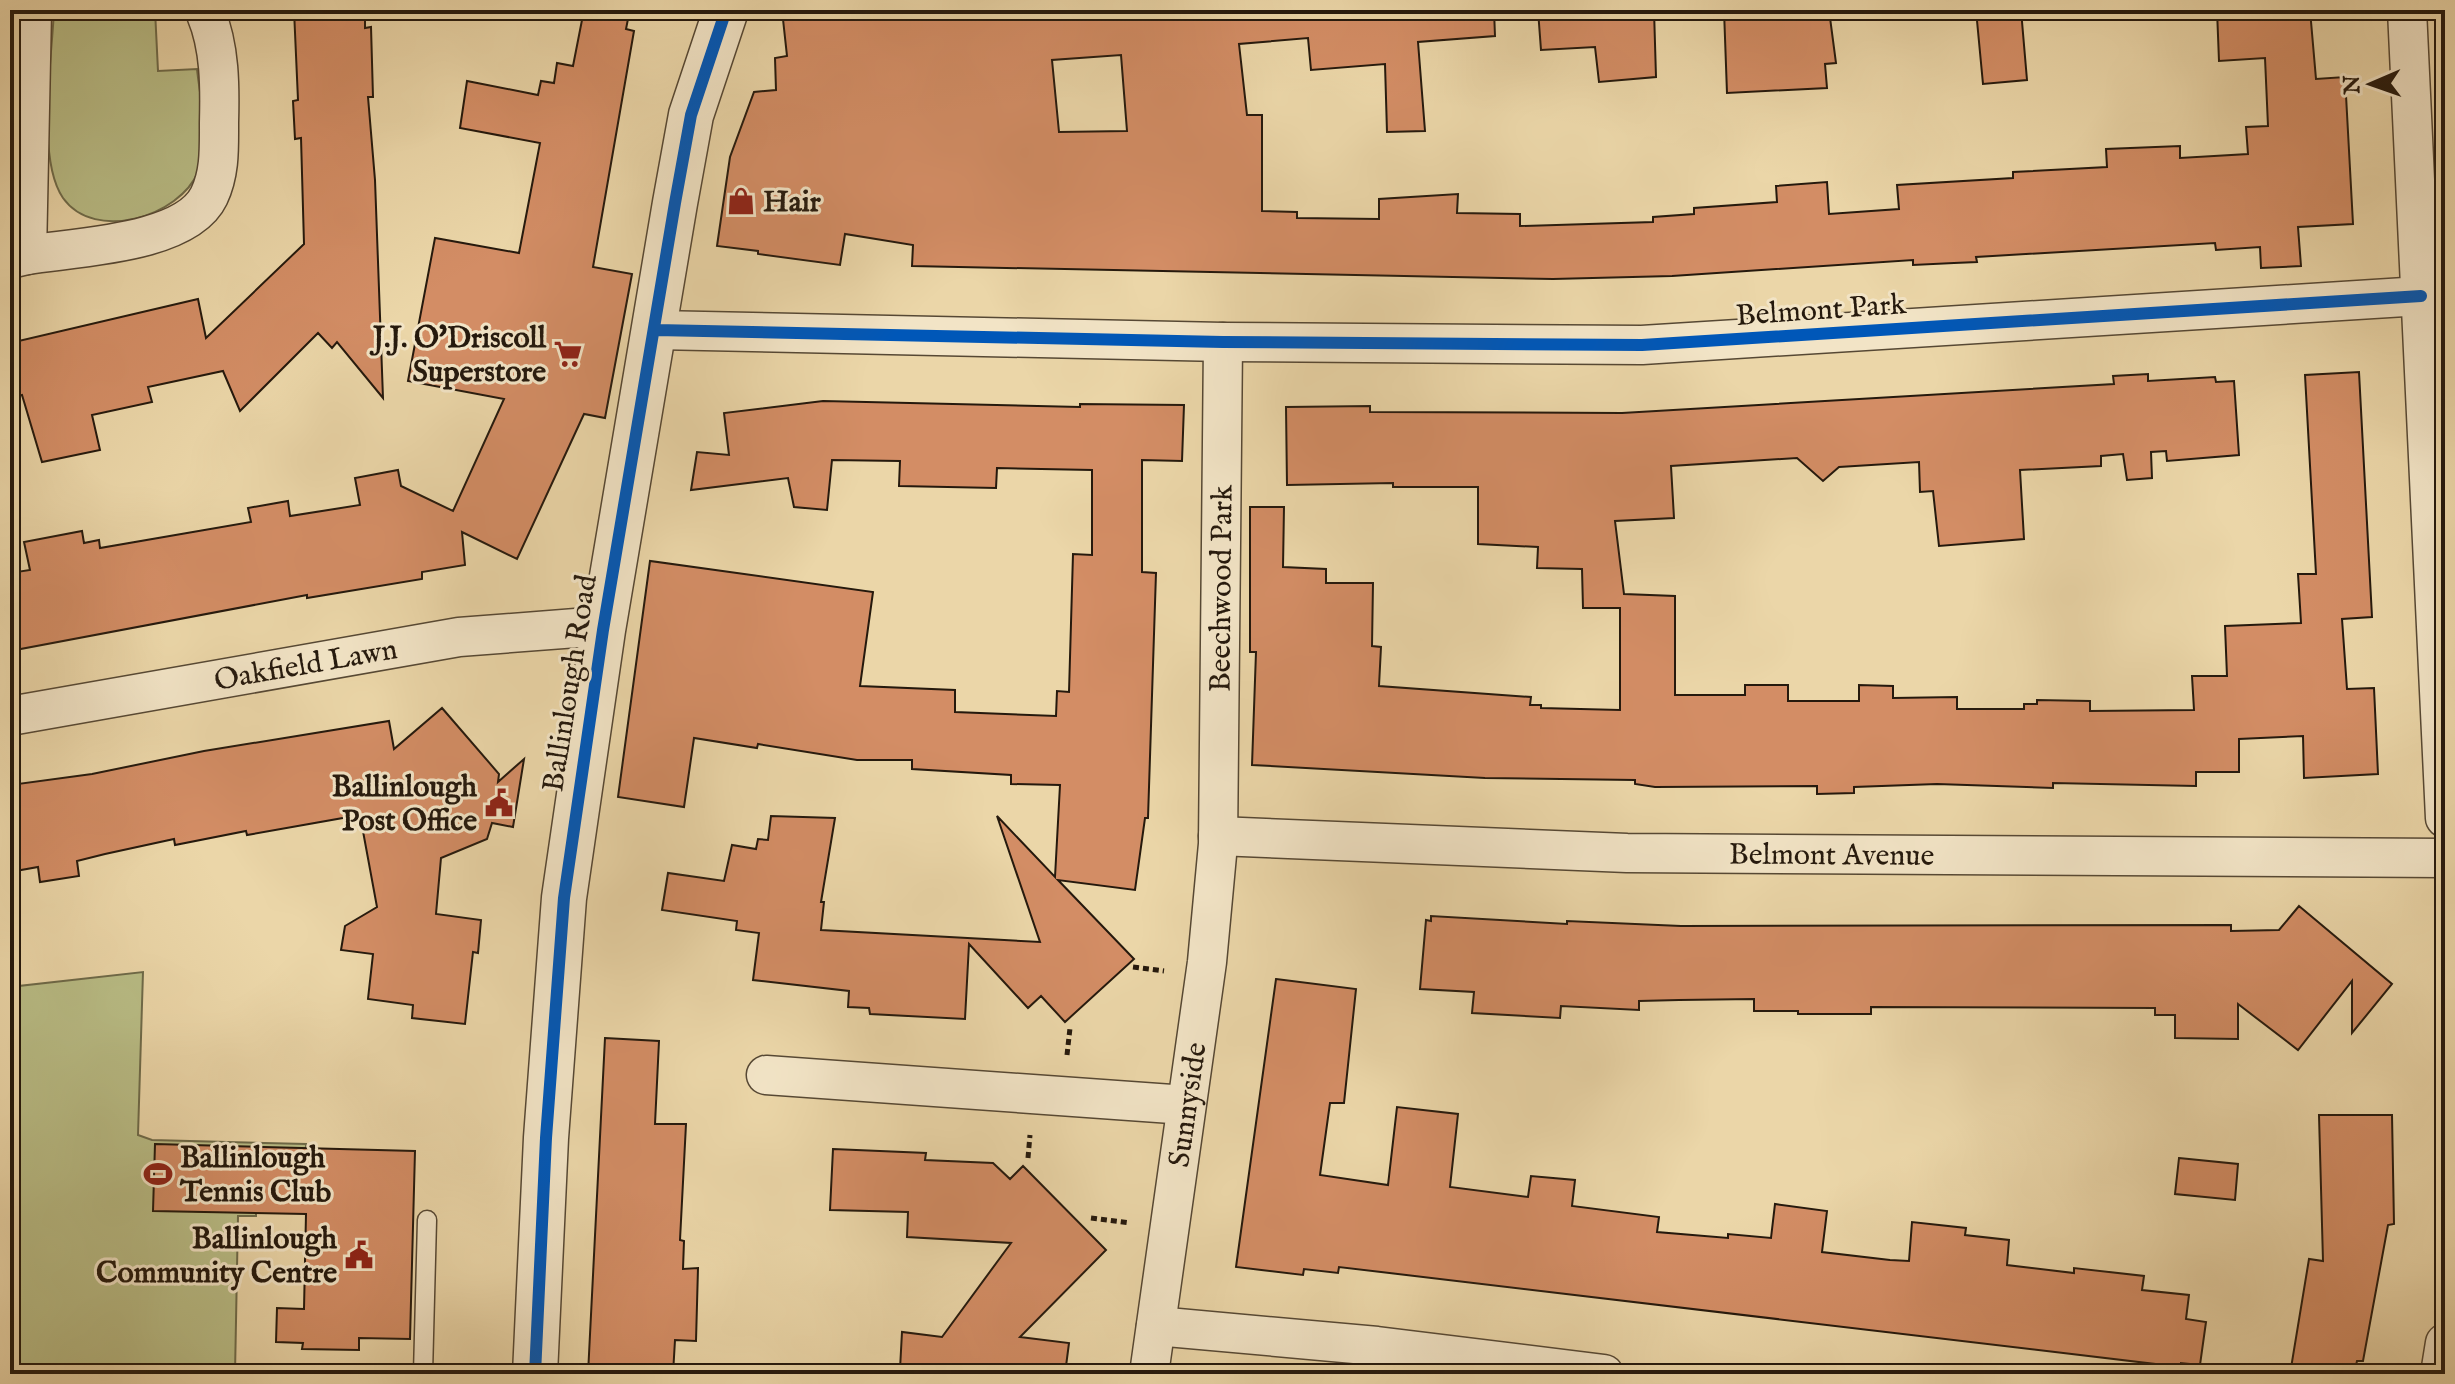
<svg xmlns="http://www.w3.org/2000/svg" width="2455" height="1384" viewBox="0 0 2455 1384" font-family="'IM FELL English',serif">
	<style>
		.green { fill: #b9bd86; stroke: #6f6b4a; stroke-width: 2 }
		.building { fill: #d38d65; stroke: #25190d; stroke-width: 2; fill-rule: evenodd }
		.lines { fill: none; stroke-linecap: round; stroke-linejoin: round }
		.service-casing { stroke: #564834; stroke-width: 21 }
		.minor-casing { stroke: #564834; stroke-width: 41 }
		.tertiary-casing { stroke: #564834; stroke-width: 47 }
		.path { stroke: #25190d; stroke-width: 5; stroke-dasharray: 6 4; stroke-linecap: butt }
		.service { stroke: #f2e4c6; stroke-width: 18 }
		.minor { stroke: #f2e4c6; stroke-width: 38 }
		.tertiary { stroke: #f2e4c6; stroke-width: 44 }
		.cycleway-casing { stroke: #f2e4c6; stroke-width: 17 }
		.cycleway { stroke: #0057b8; stroke-width: 12 }
		.labels { text-anchor: middle; stroke-width: 6; stroke-linejoin: round; paint-order: stroke }
		.poi-label { font-size: 30px; font-weight: bold; fill: #25190d; stroke: #f2e4c6; text-anchor: end }
		.street-label { font-size: 30px; fill: #25190d; stroke: #f2e4c6 }
	</style>
	<rect width="100%" height="100%" fill="#ebd6a8"/>
	<filter id="stains"><feTurbulence type="fractalNoise" baseFrequency=".0025" numOctaves="4"/><feColorMatrix values="0 0 0 0 .2 0 0 0 0 .09 0 0 0 0 .02 0 0 0 .5 -.17"/></filter>
	<radialGradient id="worn" r=".72"><stop offset=".6" stop-color="#630" stop-opacity="0"/><stop offset="1" stop-color="#630" stop-opacity=".3"/></radialGradient>
	<path class="green" d="M 54,10 L 155,10 L 158,71 L 197,69 C 200,99 211,143 198,172 C 180,216 95,243 63,198 C 36,159 52,58 54,10 Z
		M 143,972 L 138,1135 L 152,1140 L 306,1144 L 305,1204 L 256,1204 L 256,1216 L 238,1216 L 235,1374 L 10,1374 L 10,987 Z"/>
	<path class="building" d="M 294,10 L 365,10 L 365,28 L 371,27 L 373,97 L 368,97 L 375,180 L 383,398 L 337,342 L 332,348 L 318,333 L 240,411 L 223,371 L 148,387 L 152,402 L 92,415 L 100,450 L 42,462 L 22,395 L 10,398 L 10,343 L 198,299 L 206,338 L 304,244 L 301,138 L 295,139 L 293,101 L 298,100 Z
		M 587,10 L 629,14 L 626,29 L 634,31 L 593,267 L 632,274 L 605,418 L 584,414 L 517,559 L 462,532 L 465,565 L 422,572 L 422,579 L 307,598 L 307,595 L 10,651 L 10,573 L 30,570 L 24,542 L 82,531 L 84,543 L 99,540 L 100,548 L 251,522 L 248,508 L 288,501 L 290,516 L 360,505 L 355,478 L 398,470 L 401,486 L 453,511 L 504,399 L 408,381 L 435,238 L 519,253 L 540,143 L 460,128 L 467,81 L 538,95 L 541,81 L 554,83 L 557,63 L 573,66 L 582,20 L 586,20 Z
		M 782,10 L 1494,10 L 1495,36 L 1418,42 L 1425,131 L 1387,132 L 1385,64 L 1311,70 L 1308,38 L 1239,44 L 1247,115 L 1262,115 L 1262,211 L 1297,212 L 1297,218 L 1379,219 L 1379,199 L 1458,194 L 1457,213 L 1520,214 L 1520,226 L 1653,222 L 1653,217 L 1694,214 L 1694,208 L 1777,202 L 1776,186 L 1827,182 L 1829,214 L 1899,209 L 1897,185 L 2013,178 L 2013,172 L 2107,167 L 2106,149 L 2180,146 L 2180,158 L 2248,154 L 2246,127 L 2268,126 L 2265,58 L 2219,61 L 2217,10 L 2310,10 L 2316,79 L 2345,77 L 2353,224 L 2298,227 L 2301,266 L 2261,268 L 2260,247 L 2216,250 L 2215,243 L 1976,257 L 1977,262 L 1954,263 L 1913,265 L 1913,260 L 1672,276 L 1553,279 L 912,266 L 913,245 L 845,234 L 840,265 L 758,254 L 758,251 L 717,246 L 730,157 L 754,92 L 776,90 L 775,58 L 787,56 ZM 1121,55 L 1127,131 L 1059,132 L 1052,60 Z
		M 1538,10 L 1654,10 L 1656,77 L 1599,82 L 1595,47 L 1541,50 Z
		M 1724,10 L 1829,10 L 1836,63 L 1825,64 L 1827,88 L 1727,93 Z
		M 1976,10 L 2021,10 L 2027,80 L 1983,84 Z
		M 2359,372 L 2372,617 L 2342,619 L 2347,689 L 2374,688 L 2378,774 L 2304,778 L 2303,736 L 2239,739 L 2239,772 L 2196,772 L 2196,786 L 2053,783 L 2053,788 L 1937,784 L 1854,787 L 1854,793 L 1817,794 L 1817,786 L 1655,787 L 1635,784 L 1635,780 L 1485,778 L 1252,765 L 1256,652 L 1250,652 L 1250,507 L 1284,507 L 1283,567 L 1326,569 L 1326,583 L 1373,583 L 1372,646 L 1381,647 L 1379,686 L 1531,697 L 1530,705 L 1541,705 L 1541,708 L 1620,710 L 1620,608 L 1583,608 L 1582,569 L 1537,568 L 1538,547 L 1478,544 L 1478,487 L 1393,487 L 1393,483 L 1287,485 L 1286,407 L 1370,406 L 1370,412 L 1622,413 L 2114,384 L 2113,376 L 2148,374 L 2148,381 L 2215,377 L 2216,382 L 2234,381 L 2239,455 L 2167,461 L 2166,451 L 2151,452 L 2152,478 L 2127,480 L 2123,454 L 2101,456 L 2101,466 L 2020,470 L 2024,539 L 1939,546 L 1933,491 L 1920,492 L 1919,462 L 1839,467 L 1823,481 L 1797,458 L 1671,466 L 1674,518 L 1615,521 L 1624,594 L 1675,596 L 1675,695 L 1745,695 L 1745,685 L 1788,685 L 1788,701 L 1859,701 L 1859,685 L 1893,686 L 1893,698 L 1957,697 L 1957,709 L 2024,709 L 2024,704 L 2037,704 L 2037,700 L 2090,701 L 2090,711 L 2194,710 L 2192,676 L 2227,676 L 2225,626 L 2301,623 L 2298,574 L 2316,574 L 2305,375 Z
		M 823,401 L 1080,407 L 1080,404 L 1184,405 L 1182,461 L 1142,460 L 1142,572 L 1156,573 L 1148,818 L 1145,818 L 1135,890 L 1058,880 L 1134,959 L 1065,1022 L 1041,996 L 1028,1008 L 969,944 L 965,1019 L 870,1014 L 869,1008 L 848,1007 L 849,991 L 753,980 L 759,933 L 736,930 L 737,921 L 662,910 L 668,873 L 724,881 L 732,845 L 756,849 L 758,839 L 768,840 L 771,816 L 835,818 L 821,902 L 824,902 L 821,930 L 1040,942 L 997,816 L 1055,877 L 1060,785 L 1011,784 L 1011,775 L 912,769 L 912,760 L 857,760 L 758,744 L 757,748 L 694,738 L 684,807 L 618,797 L 650,561 L 873,592 L 860,686 L 955,690 L 955,712 L 1056,716 L 1057,691 L 1069,692 L 1073,554 L 1092,555 L 1092,470 L 997,468 L 996,488 L 899,486 L 900,461 L 832,460 L 827,510 L 794,507 L 788,478 L 691,490 L 697,452 L 729,455 L 724,413 Z
		M 442,708 L 499,774 L 498,782 L 524,759 L 513,827 L 492,823 L 487,839 L 441,858 L 436,914 L 481,920 L 478,953 L 473,952 L 465,1024 L 412,1018 L 413,1005 L 368,999 L 373,954 L 341,950 L 345,926 L 377,907 L 360,815 L 247,835 L 246,831 L 175,845 L 174,839 L 105,854 L 77,861 L 79,876 L 40,882 L 38,867 L 10,872 L 10,785 L 92,774 L 204,751 L 389,721 L 394,749 Z
		M 2299,906 L 2392,984 L 2352,1033 L 2352,981 L 2298,1050 L 2238,1004 L 2238,1039 L 2175,1038 L 2175,1015 L 2155,1015 L 2155,1008 L 1871,1007 L 1871,1014 L 1798,1014 L 1798,1011 L 1754,1011 L 1754,999 L 1679,1000 L 1639,1001 L 1639,1010 L 1561,1006 L 1560,1018 L 1472,1013 L 1474,992 L 1420,989 L 1426,920 L 1431,921 L 1431,916 L 1567,924 L 1567,921 L 1681,926 L 2231,925 L 2231,931 L 2279,930 Z
		M 1276,979 L 1356,989 L 1344,1103 L 1330,1103 L 1320,1175 L 1388,1185 L 1397,1107 L 1458,1114 L 1450,1187 L 1528,1197 L 1531,1176 L 1575,1180 L 1572,1206 L 1659,1217 L 1657,1232 L 1728,1238 L 1728,1234 L 1771,1238 L 1775,1204 L 1827,1211 L 1822,1252 L 1890,1260 L 1909,1261 L 1912,1222 L 1966,1228 L 1965,1235 L 2009,1240 L 2007,1265 L 2074,1273 L 2074,1268 L 2144,1276 L 2142,1290 L 2189,1295 L 2186,1319 L 2206,1322 L 2200,1365 L 2181,1363 L 2181,1367 L 1339,1267 L 1338,1273 L 1304,1269 L 1303,1275 L 1236,1267 Z
		M 605,1038 L 659,1041 L 655,1124 L 686,1124 L 680,1240 L 684,1241 L 683,1269 L 698,1268 L 696,1341 L 675,1340 L 673,1374 L 588,1374 Z
		M 2319,1115 L 2392,1115 L 2394,1224 L 2388,1225 L 2363,1361 L 2357,1361 L 2354,1374 L 2291,1368 L 2309,1259 L 2323,1261 Z
		M 155,1144 L 415,1151 L 410,1339 L 359,1338 L 359,1350 L 302,1349 L 303,1343 L 276,1342 L 277,1308 L 304,1309 L 306,1214 L 153,1211 Z
		M 833,1149 L 926,1153 L 925,1160 L 993,1163 L 1010,1179 L 1023,1166 L 1106,1250 L 1020,1337 L 1069,1343 L 1065,1374 L 949,1374 L 900,1369 L 902,1332 L 942,1337 L 1011,1243 L 907,1237 L 908,1212 L 830,1210 Z
		M 2179,1158 L 2238,1164 L 2235,1200 L 2175,1194 Z"/>
	<g class="lines">
		<defs>
			<path id="service" d="M 423,1374 L 427,1220"/>
			<g id="minor">
				<path d="M 2407,10 L 2445,818"/>
				<path d="M 27,255 C 76,247 186,244 209,196 C 220,173 219,149 219,123 C 220,87 220,47 206,14"/>
				<path d="M 10,259 L 27,255 L 32,10"/>
				<path d="M 656,330 L 1223,342 L 1642,345 L 2421,296"/>
				<path id="s1" d="M 10,716 L 459,637 L 576,628 L 603,630"/>
				<path id="s2" d="M 1218,836 L 1627,853 L 2445,858"/>
				<path d="M 766,1075 L 1186,1105"/>
				<path d="M 1156,1326 L 1377,1346 L 1604,1374"/>
				<path id="s3" d="M 1149,1374 L 1207,962 L 1218,844 L 1223,342"/>
				<path d="M 2440,1374 L 2445,1343"/>
			</g>
			<path id="tertiary" d="M 535,1374 L 546,1138 L 564,898 L 603,630 L 675,203 L 691,115 L 726,10"/>
		</defs>
		<use href="#service" class="service-casing"/>
		<use href="#minor" class="minor-casing"/>
		<use href="#tertiary" class="tertiary-casing"/>
		<path class="path" d="M 1133,967 L 1164,971
			M 1067,1055 L 1070,1028
			M 1028,1158 L 1030,1135
			M 1091,1218 L 1130,1223"/>
		<use href="#service" class="service"/>
		<use href="#minor" class="minor"/>
		<use href="#tertiary" class="tertiary"/>
		<defs>
			<path id="cycleway" d="M 656,330 L 1223,342 L 1642,345 L 2421,296
				M 535,1374 L 546,1138 L 564,898 L 603,630 L 675,203 L 691,115 L 726,10"/>
		</defs>
		<use href="#cycleway" class="cycleway-casing"/>
		<use href="#cycleway" class="cycleway"/>
	</g>
	<defs>
		<symbol id="shop-bare" viewBox="-9 -9 18 18"><path d="M-5-2.5h2.3a2.7 3.5 0 0 1 5.4 0H5L5.5 6h-11ZM-1.5-2.5h3a1.5 2.3 0 0 0-3 0Z" fill="#8f2418" stroke="#f2e4c6" stroke-width="2.5" paint-order="stroke"/></symbol>
		<symbol id="supermarket-bare" viewBox="-9 -9 18 18"><path d="M-6-5.5h2.5l.6 2H6L4.5 2H-2.5L-4.4-4H-6ZM-1.5 3.2a1.3 1.3 0 1 0 .1 0ZM3 3.2a1.3 1.3 0 1 0 .1 0Z" fill="#8f2418" stroke="#f2e4c6" stroke-width="2.5" paint-order="stroke"/></symbol>
		<symbol id="civic-bare" viewBox="-9 -9 18 18"><path d="M-.6-6.5H3V-4.5H.6V-3L4-1V1h2V6H-6V1h2V-1L-.6-3ZM-1.2 2.5V6h2.4V2.5Z" fill="#8f2418" stroke="#f2e4c6" stroke-width="2.5" paint-order="stroke"/></symbol>
		<symbol id="stadium-bare" viewBox="-9 -9 18 18"><path d="M0-5a6.5 5 0 1 0 0 10a6.5 5 0 1 0 0-10ZM-3.5-1.8h7v3.6h-7Z" fill="#8f2418" stroke="#f2e4c6" stroke-width="2.5" paint-order="stroke"/></symbol>
	</defs>
	<g fill-rule="evenodd">
		<use href="#shop-bare" x="721" y="181" width="40" height="40"/>
		<use href="#supermarket-bare" x="548" y="334" width="40" height="40"/>
		<use href="#civic-bare" x="479" y="783" width="40" height="40"/>
		<use href="#stadium-bare" x="138" y="1154" width="40" height="40"/>
		<use href="#civic-bare" x="339" y="1235" width="40" height="40"/>
	</g>
	<g class="labels">
		<g class="poi-label">
			<text x="763" y="211" text-anchor="start">Hair</text>
			<text x="546" y="347">J.J. O'Driscoll<tspan x="546" dy="34">Superstore</tspan></text>
			<text x="477" y="796">Ballinlough<tspan x="477" dy="34">Post Office</tspan></text>
			<text x="180" y="1167" text-anchor="start">Ballinlough<tspan x="180" dy="34">Tennis Club</tspan></text>
			<text x="337" y="1248">Ballinlough<tspan x="337" dy="34">Community Centre</tspan></text>
		</g>
		<g class="street-label">
			<text transform="translate(1821 309) rotate(-4)" y="10">Belmont Park</text>
			<text dy="10" stroke="none"><textPath href="#s3" startOffset="790">Beechwood Park</textPath></text>
			<text dy="10" stroke="none"><textPath href="#s1" startOffset="300">Oakfield Lawn</textPath></text>
			<text transform="translate(569 683) rotate(-81)" y="10">Ballinlough Road</text>
			<text dy="10" stroke="none"><textPath href="#s2" startOffset="614">Belmont Avenue</textPath></text>
			<text dy="10" stroke="none"><textPath href="#s3" startOffset="272">Sunnyside</textPath></text>
		</g>
	</g>
	<rect width="2455" height="1384" fill="none" stroke="#ebd6a8" stroke-width="40"/>
	<rect x="12" y="12" width="2431" height="1360" fill="none" stroke="#25190d" stroke-width="4"/>
	<rect x="20" y="20" width="2415" height="1344" fill="none" stroke="#25190d" stroke-width="2"/>
	<g transform="translate(2371 84) rotate(268)" stroke="#f2e4c6" stroke-width="6" paint-order="stroke">
	<path d="M0-6L14 30L0 20L-14 30Z" fill="#25190d"/>
	<text y="-12" font-size="22" font-weight="bold" text-anchor="middle" fill="#25190d">N</text>
	</g>
	<rect width="100%" height="100%" filter="url(#stains)"/>
	<rect width="100%" height="100%" fill="url(#worn)"/>
</svg>
